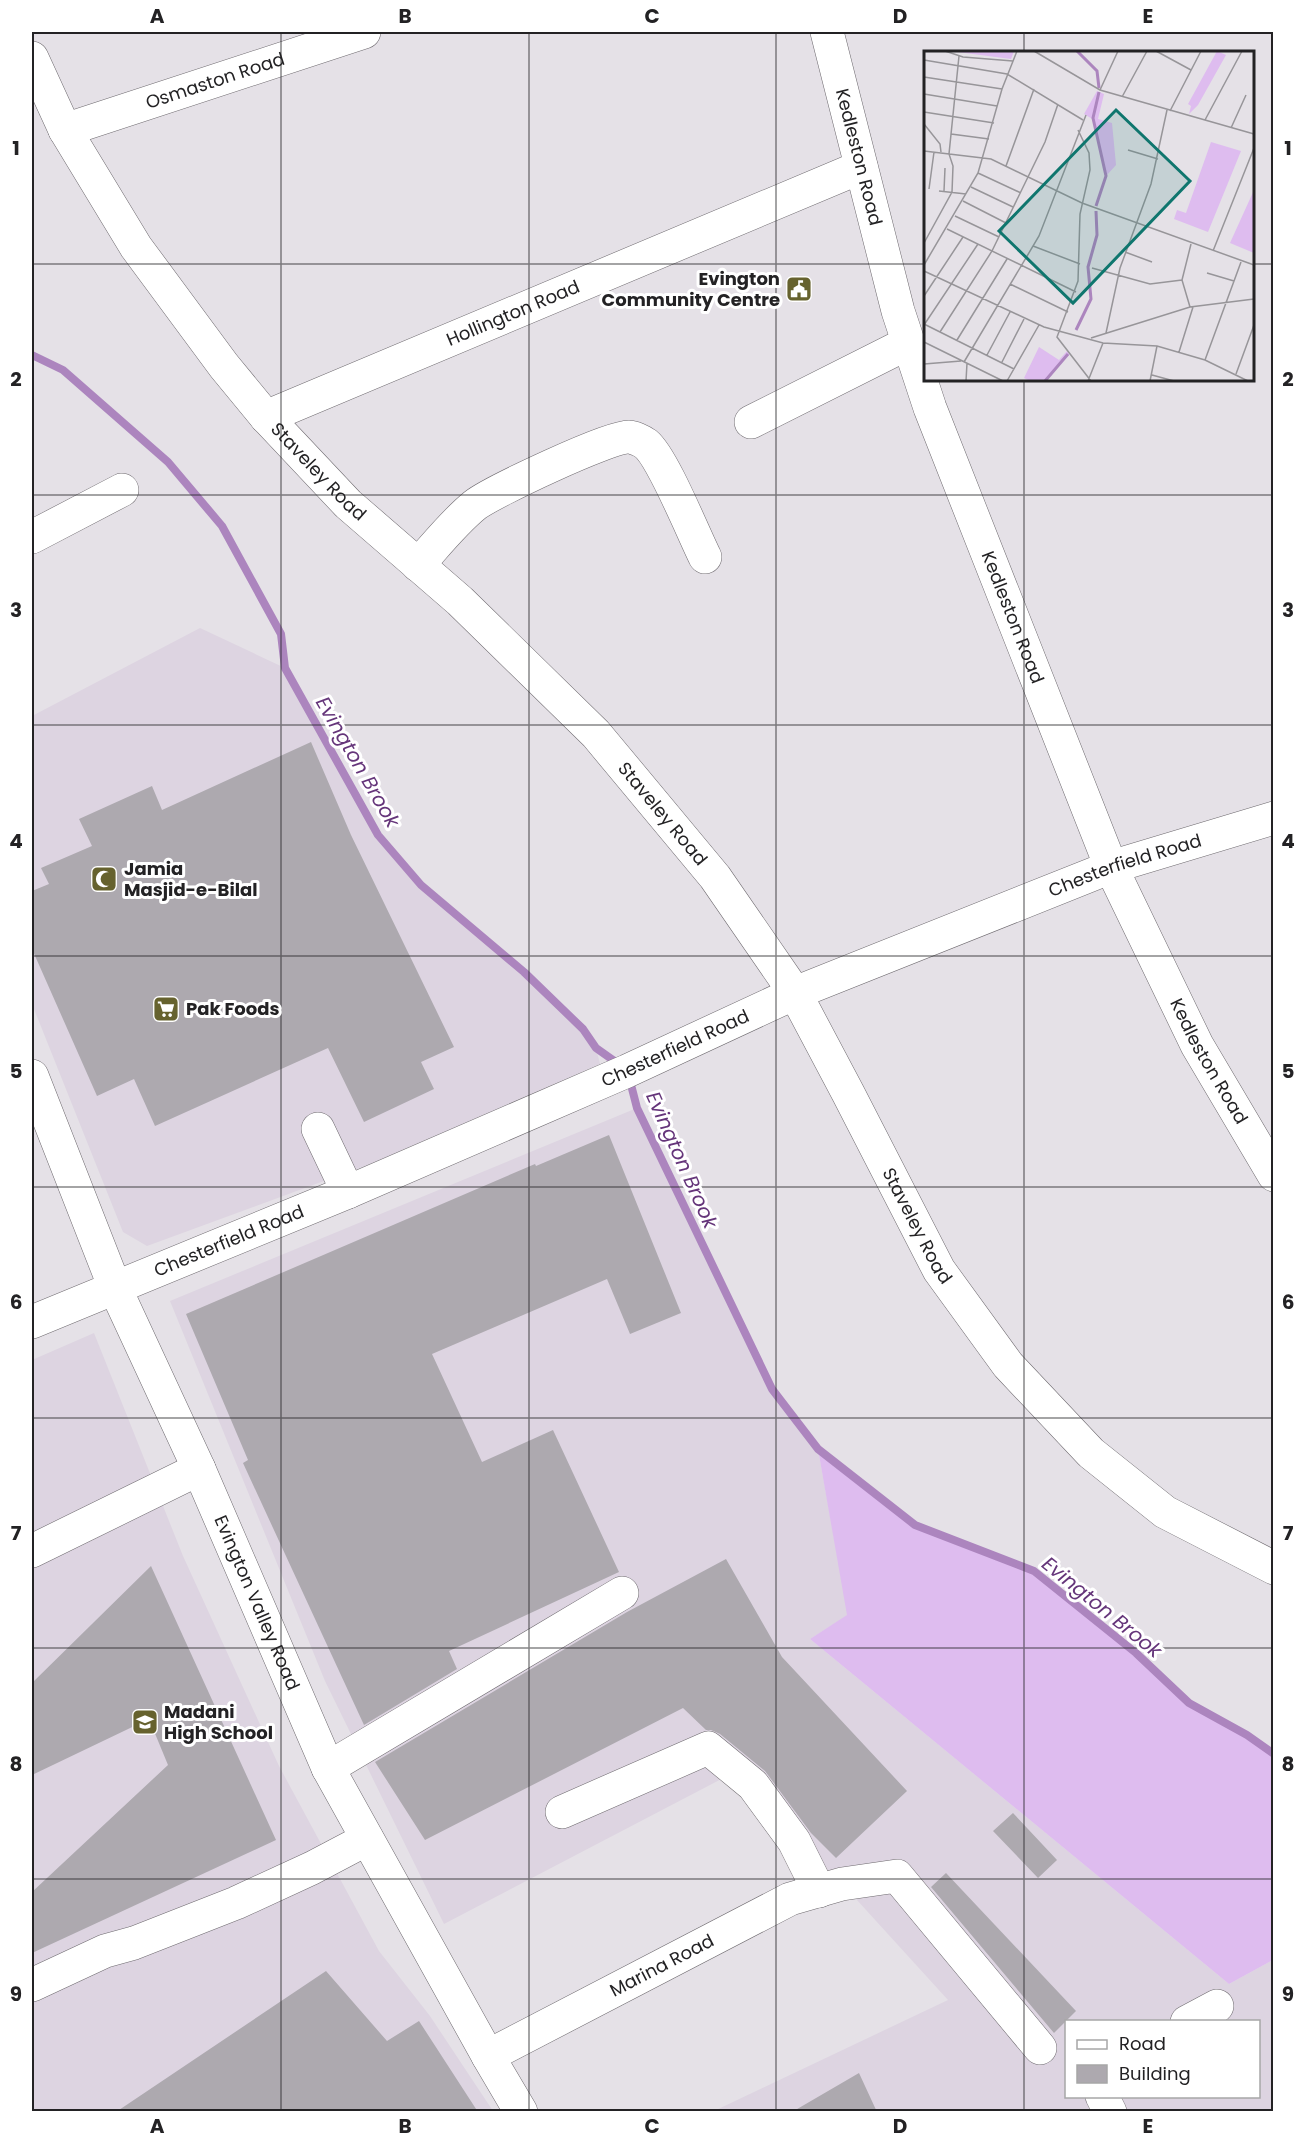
<svg xmlns="http://www.w3.org/2000/svg" width="1305" height="2143" viewBox="0 0 1305 2143" font-family="Poppins,sans-serif">
	<style>
		.built { fill: #ddd4e1; fill-rule: evenodd }
		.garden { fill: #debcef }
		.lines { fill: none; stroke-linecap: round; stroke-linejoin: round }
		.stream { stroke: #ac85be; stroke-width: 8 }
		.building { fill: #ada9af }
		.minor-casing { stroke: #6e6a6f; stroke-width: 34 }
		.minor { stroke: #fff; stroke-width: 33 }
		.grid { fill: none; stroke: #232224; stroke-width: 1.5; stroke-opacity: 0.55 }
		.labels { text-anchor: middle; stroke-width: 6; stroke-linejoin: round; paint-order: stroke }
		.street-label { font-size: 18px; fill: #232224; stroke: #fff }
		.poi-label { font-size: 18px; font-weight: bold; fill: #232224; stroke: #fff; text-anchor: start }
		.water-label { font-size: 20px; font-style: italic; fill: #65357a; stroke: #fff }
		.inset-river { fill: none; stroke: #ac85be; stroke-width: 3 }
		.inset-road { fill: none; stroke: #979599; stroke-width: 1.5 }
		.view { fill: #0f766e; fill-opacity: 0.15; stroke: #0f766e; stroke-width: 3 }
		.inset-edge { fill: none; stroke: #232224; stroke-width: 3 }
		.neatline { fill: none; stroke: #232224; stroke-width: 2 }
		.grid-label { font-size: 20px; text-anchor: middle; font-weight: bold; fill: #232224 }
	</style>
	<rect width="100%" height="100%" fill="#e5e1e7"/>
	<path class="built" d="M 200,628 L 285,668 L 378,835 L 421,885 L 524,972 L 583,1029 L 596,1048 L 600,1064 L 370,1164 L 147,1246 L 123,1232 L 32,1004 L 32,716 Z
		M 637,1108 L 772,1389 L 818,1449 L 848,1615 L 810,1639 L 1229,1984 L 1273,1960 L 1273,2111 L 714,2111 L 948,2000 L 836,1877 L 794,1869 L 731,1774 L 444,1924 L 325,1681 L 170,1301 ZM 1066,2022 L 1258,2022 L 1258,2096 L 1066,2096 Z
		M 94,1333 L 183,1556 L 279,1766 L 379,1951 L 430,2016 L 493,2111 L 32,2111 L 32,1360 Z"/>
	<path class="garden" d="M 818,1449 L 915,1525 L 1034,1571 L 1136,1653 L 1189,1703 L 1247,1735 L 1273,1754 L 1273,1960 L 1229,1984 L 810,1639 L 847,1615 Z"/>
	<g class="lines">
		<path class="stream" d="M 32,355 L 63,370 L 168,462 L 222,526 L 281,634 L 285,668 L 378,835 L 421,885 L 524,972 L 583,1029 L 596,1048 L 620,1065
			M 629,1077 L 637,1108 L 772,1389 L 818,1449 L 915,1525 L 1034,1571 L 1136,1653 L 1189,1703 L 1247,1735 L 1274,1754"/>
	</g>
	<path class="building" d="M 311,742 L 351,835 L 454,1047 L 421,1062 L 434,1089 L 364,1122 L 328,1048 L 155,1126 L 134,1079 L 97,1096 L 32,949 L 32,891 L 49,884 L 41,868 L 92,846 L 79,819 L 152,786 L 162,810 Z
		M 609,1135 L 681,1313 L 630,1334 L 607,1279 L 432,1354 L 482,1462 L 553,1430 L 619,1572 L 449,1651 L 457,1669 L 364,1725 L 243,1463 L 248,1460 L 186,1314 L 535,1164 L 536,1166 Z
		M 726,1559 L 782,1657 L 907,1791 L 836,1858 L 811,1833 L 765,1771 L 720,1734 L 711,1730 L 706,1730 L 683,1708 L 425,1840 L 375,1762 L 627,1612 Z
		M 151,1566 L 276,1840 L 32,1953 L 32,1892 L 168,1765 L 149,1719 L 32,1775 L 32,1683 Z
		M 1013,1813 L 1057,1860 L 1038,1878 L 993,1831 Z
		M 946,1873 L 1076,2011 L 1054,2033 L 931,1887 Z
		M 326,1971 L 387,2041 L 419,2021 L 478,2112 L 116,2112 Z
		M 859,2073 L 877,2112 L 792,2112 Z"/>
	<g class="lines">
		<defs>
			<g id="minor">
				<path id="s1" d="M 827,32 L 898,311 L 930,408 L 1111,867 L 1197,1045 L 1274,1175"/>
				<path id="s2" d="M 32,58 L 65,130 L 136,247 L 224,366 L 266,417 L 348,504 L 460,601 L 596,734 L 715,877 L 795,993 L 848,1093 L 939,1270 L 1008,1365 L 1091,1453 L 1165,1512 L 1274,1568"/>
				<path id="s3" d="M 65,130 L 364,32"/>
				<path id="s4" d="M 266,417 L 861,167"/>
				<path d="M 751,422 L 908,343"/>
				<path d="M 32,537 L 122,490"/>
				<path d="M 418,565 C 436,545 454,522 475,505 C 492,492 610,436 629,437 C 633,437 642,441 646,444 C 663,458 693,533 705,557"/>
				<path id="s5" d="M 32,1076 L 115,1288 L 199,1469 L 328,1768 L 488,2056 L 521,2112"/>
				<path d="M 318,1129 L 348,1192"/>
				<path id="s6" d="M 32,1322 L 348,1192 L 627,1071 L 795,993 L 1111,867 L 1274,818"/>
				<path d="M 32,1551 L 199,1469"/>
				<path d="M 328,1768 L 622,1593"/>
				<path d="M 562,1812 L 708,1748 L 753,1785 L 794,1841 L 819,1891"/>
				<path d="M 32,1985 L 105,1951 L 134,1943 L 236,1903 L 312,1868 L 367,1839"/>
				<path d="M 1187,2022 L 1217,2006"/>
				<path id="s7" d="M 488,2056 L 790,1899 L 842,1884 L 897,1876 L 1040,2048"/>
				<path d="M 1102,2096 L 1110,2112"/>
			</g>
		</defs>
		<use href="#minor" class="minor-casing"/>
		<use href="#minor" class="minor"/>
	</g>
	<path class="grid" d="M 281,32 L 281,2112M 529,32 L 529,2112M 776,32 L 776,2112M 1024,32 L 1024,52M 32,264 L 926,264M 1252,264 L 1274,264M 1024,380 L 1024,2112M 32,495 L 1274,495M 32,725 L 1274,725M 32,956 L 1274,956M 32,1187 L 1274,1187M 32,1418 L 1274,1418M 32,1648 L 1274,1648M 32,1879 L 1274,1879"/>
	<defs>
		<symbol id="civic-square" viewBox="-11 -11 22 22"><rect x="-9" y="-9" width="18" height="18" rx="4" fill="#66622e" stroke="#fff"/><path d="M-.6-6.5H3V-4.5H.6V-3L4-1V1h2V6H-6V1h2V-1L-.6-3ZM-1.2 2.5V6h2.4V2.5Z" fill="#fff"/></symbol>
		<symbol id="mosque-square" viewBox="-11 -11 22 22"><rect x="-9" y="-9" width="18" height="18" rx="4" fill="#66622e" stroke="#fff"/><path d="M3.5-4.9A6 6 0 1 0 3.5 4.9A5 5 0 1 1 3.5-4.9Z" fill="#fff"/></symbol>
		<symbol id="supermarket-square" viewBox="-11 -11 22 22"><rect x="-9" y="-9" width="18" height="18" rx="4" fill="#66622e" stroke="#fff"/><path d="M-6-5.5h2.5l.6 2H6L4.5 2H-2.5L-4.4-4H-6ZM-1.5 3.2a1.3 1.3 0 1 0 .1 0ZM3 3.2a1.3 1.3 0 1 0 .1 0Z" fill="#fff"/></symbol>
		<symbol id="school-square" viewBox="-11 -11 22 22"><rect x="-9" y="-9" width="18" height="18" rx="4" fill="#66622e" stroke="#fff"/><path d="M0-5L7-2L0 1L-7-2ZM-4 1L0 2.5L4 1V4Q0 6-4 4Z" fill="#fff"/></symbol>
	</defs>
	<g fill-rule="evenodd">
		<use href="#civic-square" x="784" y="274" width="30" height="30"/>
		<use href="#mosque-square" x="89" y="864" width="30" height="30"/>
		<use href="#supermarket-square" x="151" y="994" width="30" height="30"/>
		<use href="#school-square" x="130" y="1707" width="30" height="30"/>
	</g>
	<g class="labels">
		<g class="street-label">
			<text dy="6" stroke="none"><textPath href="#s3" startOffset="158">Osmaston Road</textPath></text>
			<text dy="6" stroke="none"><textPath href="#s1" startOffset="129">Kedleston Road</textPath></text>
			<text dy="6" stroke="none"><textPath href="#s4" startOffset="268">Hollington Road</textPath></text>
			<text dy="6" stroke="none"><textPath href="#s2" startOffset="506">Staveley Road</textPath></text>
			<text dy="6" stroke="none"><textPath href="#s1" startOffset="615">Kedleston Road</textPath></text>
			<text dy="6" stroke="none"><textPath href="#s2" startOffset="992">Staveley Road</textPath></text>
			<text dy="6" stroke="none"><textPath href="#s6" startOffset="1185">Chesterfield Road</textPath></text>
			<text dy="6" stroke="none"><textPath href="#s6" startOffset="699">Chesterfield Road</textPath></text>
			<text dy="6" stroke="none"><textPath href="#s1" startOffset="1101">Kedleston Road</textPath></text>
			<text dy="6" stroke="none"><textPath href="#s2" startOffset="1478">Staveley Road</textPath></text>
			<text dy="6" stroke="none"><textPath href="#s6" startOffset="213">Chesterfield Road</textPath></text>
			<text dy="6" stroke="none"><textPath href="#s5" startOffset="573">Evington Valley Road</textPath></text>
			<text dy="6" stroke="none"><textPath href="#s7" startOffset="196">Marina Road</textPath></text>
		</g>
		<g class="poi-label">
			<text x="780" y="285" text-anchor="end">Evington<tspan x="780" dy="21">Community Centre</tspan></text>
			<text x="124" y="875">Jamia<tspan x="124" dy="21">Masjid-e-Bilal</tspan></text>
			<text x="186" y="1015">Pak Foods</text>
			<text x="164" y="1718">Madani<tspan x="164" dy="21">High School</tspan></text>
		</g>
		<g class="water-label">
			<text transform="translate(358 762) rotate(60)" y="7">Evington Brook</text>
			<text transform="translate(682 1160) rotate(66)" y="7">Evington Brook</text>
			<text transform="translate(1102 1607) rotate(39)" y="7">Evington Brook</text>
		</g>
	</g>
	<g transform="translate(924 51)">
		<rect width="330" height="330" fill="#e5e1e7"/>
		<path d="M 26,0 L 90,0 L 87,8 ZM 293,0 L 302,4 L 274,54 L 265,63 L 267,55 L 264,53 Z" fill="#debcef"/>
		<path d="M 173,40 L 180,43 L 174,68 L 188,72 L 192,114 L 182,125 L 170,69 L 160,63 ZM 287,91 L 317,100 L 284,181 L 250,168 L 253,159 L 262,162 ZM 330,139 L 330,202 L 306,192 ZM 115,296 L 135,309 L 143,300 L 146,303 L 120,330 L 106,330 L 100,327 Z" fill="#debcef"/>
		<path class="inset-river" d="M 153,0 L 173,20 L 175,37M 172,155 L 182,125 L 169,67 L 175,41M 152,279 L 167,248 L 164,216 L 173,184 L 172,160M 121,330 L 144,303"/>
		<path class="inset-road" d="M 21,0 L 39,6 L 89,10M 110,0 L 176,39 L 330,83M 232,0 L 267,19M 0,9 L 83,23 L 159,69M 0,26 L 78,38M 176,39 L 194,0M 0,43 L 73,55M 198,46 L 223,0M 246,60 L 277,0M 0,61 L 70,72M 281,69 L 318,0M 0,73 L 16,93 L 17,101M 307,77 L 322,44M 154,79 L 165,102 L 166,119 L 156,163 L 154,230 L 133,286 L 167,330M 27,83 L 65,88M 204,99 L 234,108M 0,100 L 67,108 L 158,152 L 330,214M 82,115 L 110,38M 54,122 L 97,142M 47,136 L 89,156M 5,138 L 10,101M 15,140 L 42,143M 20,140 L 21,117M 39,150 L 82,172M 31,165 L 75,186M 23,178 L 152,241M 0,192 L 28,141 L 29,115 L 25,103 L 35,5M 109,195 L 156,213M 289,200 L 330,97M 201,201 L 228,211M 0,214 L 54,122 L 78,38 L 93,0M 168,217 L 226,233 L 258,229M 0,220 L 120,276 L 179,292 L 233,295 L 281,309 L 324,330M 283,222 L 310,230M 86,233 L 144,261M 0,245 L 39,186M 266,256 L 258,229 L 267,193M 0,273 L 90,318M 0,274 L 54,193M 16,281 L 68,200 L 121,91 L 134,53M 182,282 L 196,217 L 227,133 L 243,59M 167,287 L 266,256 L 330,248M 33,289 L 83,208M 0,291 L 79,330M 255,301 L 269,256M 63,304 L 86,261M 281,309 L 317,211M 40,311 L 115,185 L 162,64M 78,311 L 100,268M 0,313 L 37,310M 312,323 L 330,274M 228,324 L 250,330M 42,330 L 43,312M 83,330 L 115,274M 164,330 L 179,292M 226,330 L 233,295"/>
		<path class="view" d="M 192,59 L 266,130 L 149,252 L 75,180 Z"/>
		<rect width="330" height="330" class="inset-edge"/>
	</g>
	<rect width="1305" height="2143" fill="none" stroke="#ffffff" stroke-width="66"/>
	<rect x="1065" y="2020" width="195" height="78" fill="#ffffff" stroke="#a7a7a7" stroke-width="1.5"/>
	<rect x="1077" y="2040" width="30" height="9" fill="#ffffff" stroke="#a7a7a7" stroke-width="1.5"/>
	<text x="1119" y="2050" font-size="18" fill="#232224">Road</text>
	<rect x="1077" y="2065" width="30" height="18" fill="#ada9af" stroke="#a7a7a7" stroke-width="1.5"/>
	<text x="1119" y="2080" font-size="18" fill="#232224">Building</text>
	<rect x="33" y="33" width="1239" height="2077" class="neatline"/>
	<g class="grid-label">
		<text x="157" y="23">A</text>
		<text x="405" y="23">B</text>
		<text x="652" y="23">C</text>
		<text x="900" y="23">D</text>
		<text x="1148" y="23">E</text>
		<text x="16" y="155">1</text>
		<text x="1288" y="155">1</text>
		<text x="16" y="386">2</text>
		<text x="1288" y="386">2</text>
		<text x="16" y="617">3</text>
		<text x="1288" y="617">3</text>
		<text x="16" y="848">4</text>
		<text x="1288" y="848">4</text>
		<text x="16" y="1078">5</text>
		<text x="1288" y="1078">5</text>
		<text x="16" y="1309">6</text>
		<text x="1288" y="1309">6</text>
		<text x="16" y="1540">7</text>
		<text x="1288" y="1540">7</text>
		<text x="16" y="1771">8</text>
		<text x="1288" y="1771">8</text>
		<text x="16" y="2001">9</text>
		<text x="1288" y="2001">9</text>
		<text x="157" y="2133">A</text>
		<text x="405" y="2133">B</text>
		<text x="652" y="2133">C</text>
		<text x="900" y="2133">D</text>
		<text x="1148" y="2133">E</text>
	</g>
</svg>
